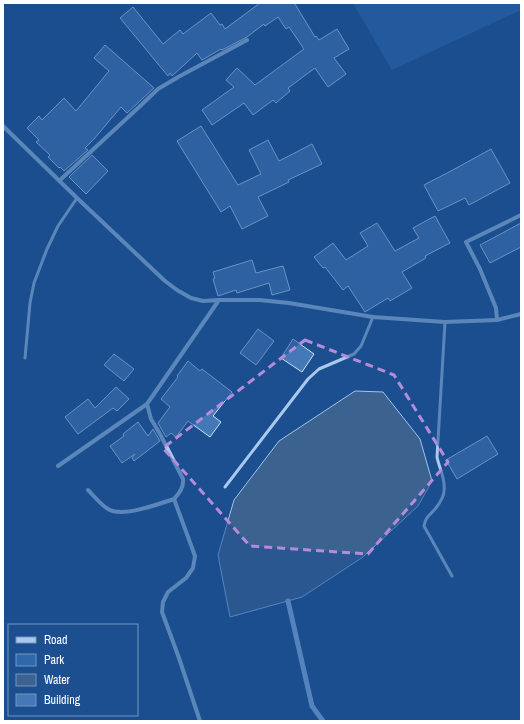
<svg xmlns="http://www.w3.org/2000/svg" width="524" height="724" viewBox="0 0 524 724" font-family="'Archivo Narrow',sans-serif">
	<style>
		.green { fill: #2e69ad }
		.water { fill: #3c6290; stroke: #9cc4f0 }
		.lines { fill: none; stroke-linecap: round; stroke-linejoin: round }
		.stream { stroke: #9cc4f0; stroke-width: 5 }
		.building { fill: #4478b7; stroke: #cfe3fa }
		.lane { stroke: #a9c9ee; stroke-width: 3 }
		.street { stroke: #a9c9ee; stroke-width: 4 }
		.marked { fill: none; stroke: #b68bdc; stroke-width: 3; stroke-dasharray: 8 5; stroke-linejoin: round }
	</style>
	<rect width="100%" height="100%" fill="#1b4f8f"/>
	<path class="green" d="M 353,3 L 521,3 L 521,10 L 392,70 Z"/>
	<path class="water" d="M 355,391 L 383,392 L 420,439 L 432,481 L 418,506 L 363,557 L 302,597 L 230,617 L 218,555 L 234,500 L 279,441 Z"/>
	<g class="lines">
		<path class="stream" d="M 288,601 L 312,706 L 323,721"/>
	</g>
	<path class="building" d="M 260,3 L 297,3 L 295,4 L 315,37 L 316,36 L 319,40 L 337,29 L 349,49 L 334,58 L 346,74 L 328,87 L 315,68 L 288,88 L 290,91 L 276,103 L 273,100 L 253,115 L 244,103 L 212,125 L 202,110 L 234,87 L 226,80 L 237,68 L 255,85 L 304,49 L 289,27 L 286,29 L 278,17 L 265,26 L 264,24 L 247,37 L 222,50 L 221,49 L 202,60 L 197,53 L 172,76 L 170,73 L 168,76 L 120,18 L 133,7 L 163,44 L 180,30 L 183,34 L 211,13 L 220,25 L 222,24 L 225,29 Z
		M 105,45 L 154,88 L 127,113 L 121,107 L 94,139 L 85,148 L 88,150 L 64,171 L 60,167 L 59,168 L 48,157 L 50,155 L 36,142 L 39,140 L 27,128 L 39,116 L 42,120 L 64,98 L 76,111 L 109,71 L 94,58 Z
		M 201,126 L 238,185 L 261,174 L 249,150 L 268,140 L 279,161 L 312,144 L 322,164 L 288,180 L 289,182 L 258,197 L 268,216 L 242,229 L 230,206 L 221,212 L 177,141 Z
		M 491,149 L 510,183 L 469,205 L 465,198 L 438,211 L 424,185 L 451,171 Z
		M 92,155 L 108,171 L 86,194 L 69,177 Z
		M 435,216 L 450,243 L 425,256 L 426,258 L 402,272 L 412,288 L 390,301 L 388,298 L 365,312 L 348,286 L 343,290 L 325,267 L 323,268 L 314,257 L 333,243 L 346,260 L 368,246 L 360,233 L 377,223 L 395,251 L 419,238 L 413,228 Z
		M 521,223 L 521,247 L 490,263 L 480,245 Z
		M 252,260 L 256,273 L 283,266 L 290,290 L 272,295 L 269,283 L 237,293 L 236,290 L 218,296 L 213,279 L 215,278 L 213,272 Z
		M 258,329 L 274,341 L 256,365 L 240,353 Z
		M 293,339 L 314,354 L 302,372 L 281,358 Z
		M 114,354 L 134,369 L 124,381 L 104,365 Z
		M 188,361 L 200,371 L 202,369 L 232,392 L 213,416 L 221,422 L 210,437 L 188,421 L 176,437 L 171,433 L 166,437 L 158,423 L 170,407 L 161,399 L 178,377 L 177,376 Z
		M 116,387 L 129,399 L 117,411 L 113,408 L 78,434 L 65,417 L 88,399 L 95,408 Z
		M 138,422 L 148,436 L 153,429 L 160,441 L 134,461 L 132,458 L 135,454 L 122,463 L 110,446 L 124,436 L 123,434 Z
		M 487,436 L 498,454 L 457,479 L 446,460 Z"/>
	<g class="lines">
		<path class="lane" d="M 445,322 L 437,457 C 439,468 446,479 444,491 C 444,496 439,504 436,508 C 431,514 425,517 424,526 L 452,576
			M 25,358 L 30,303 L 34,283 L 47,249 L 58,226 L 77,198
			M 225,487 L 308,379 L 319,369 L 354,354 L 361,346 L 373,317"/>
		<path class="street" d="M 3,126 L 77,198 L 165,281 L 177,290 L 191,298 L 203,301 L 219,300 L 259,300 L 289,303 L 373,317 L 445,322 L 497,320 L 521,314
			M 59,181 L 138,108 L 158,89 L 180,76 L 247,40
			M 497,320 L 496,308 L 480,269 L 466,242 L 521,215
			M 58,466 L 147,404
			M 88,490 C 94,496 101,505 108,509 C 123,518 158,504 174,499
			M 200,721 L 179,658 L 162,612 L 163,602 L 168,592 L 186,578 L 193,568 L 195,556 L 174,499 C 180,493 184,487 183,479 L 160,434 L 151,419 L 147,404 L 219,300"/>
	</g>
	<path d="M0 0H524V724H0ZM 305,340 L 394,375 L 448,462 L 368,554 L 250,546 L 163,448 Z" fill="#1b4f8f" fill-opacity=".55" fill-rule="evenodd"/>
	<path class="marked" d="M 305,340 L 394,375 L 448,462 L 368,554 L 250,546 L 163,448 Z"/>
	<rect width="524" height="724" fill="none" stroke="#ffffff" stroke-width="8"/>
	<rect x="8" y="624" width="130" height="92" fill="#1b4f8f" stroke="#7695bc"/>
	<rect x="16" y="637" width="20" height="6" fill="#a9c9ee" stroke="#7695bc"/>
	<text x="44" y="644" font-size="12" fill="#ffffff">Road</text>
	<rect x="16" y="654" width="20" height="12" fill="#2e69ad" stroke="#7695bc"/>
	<text x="44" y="664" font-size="12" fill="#ffffff">Park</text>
	<rect x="16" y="674" width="20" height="12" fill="#3c6290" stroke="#7695bc"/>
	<text x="44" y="684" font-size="12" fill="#ffffff">Water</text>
	<rect x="16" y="694" width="20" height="12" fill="#4478b7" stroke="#7695bc"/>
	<text x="44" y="704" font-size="12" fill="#ffffff">Building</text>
</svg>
